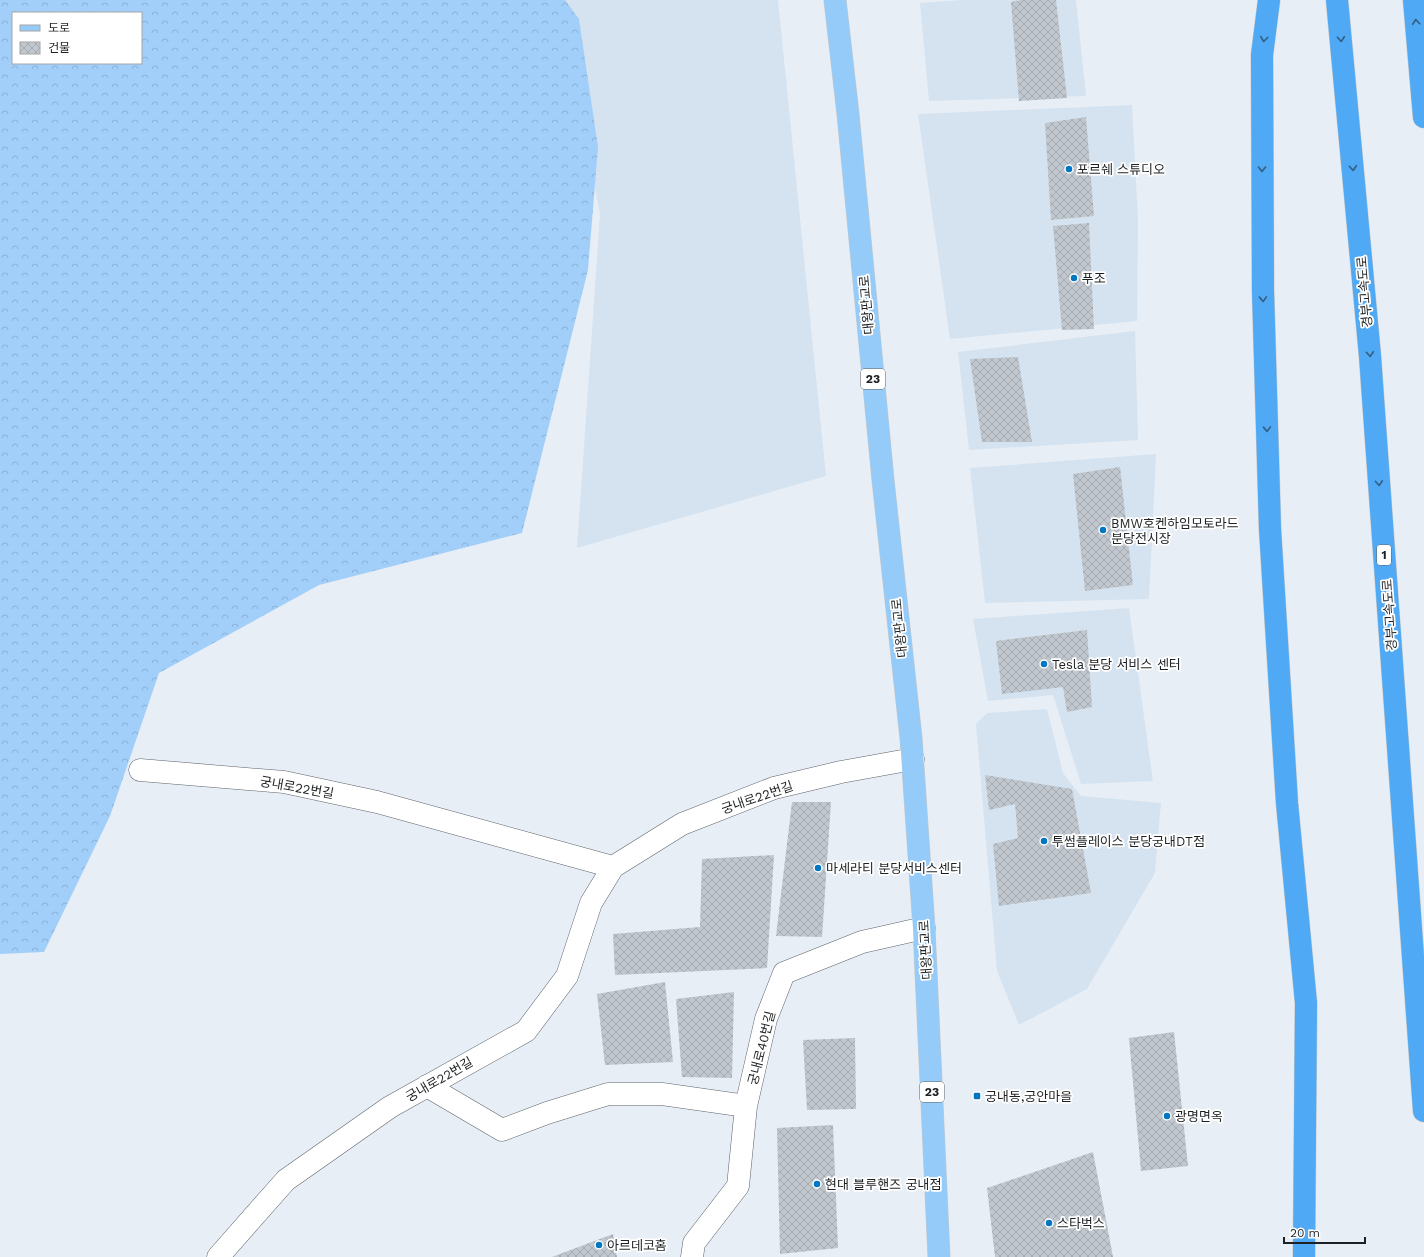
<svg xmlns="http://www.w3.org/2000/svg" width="1424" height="1257" viewBox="0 0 1424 1257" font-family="'Work Sans','Noto Sans KR',sans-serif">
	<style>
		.built { fill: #d5e3f0 }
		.forest { fill: url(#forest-crowns); fill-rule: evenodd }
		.building { fill: url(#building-cross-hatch) }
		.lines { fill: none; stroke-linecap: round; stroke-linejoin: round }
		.minor-casing { stroke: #5e646b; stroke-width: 23 }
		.major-casing { stroke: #c9caca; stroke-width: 23 }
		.highway-casing { stroke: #c9caca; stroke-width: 23 }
		.minor { stroke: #fff; stroke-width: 22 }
		.major { stroke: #95cbf8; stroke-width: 22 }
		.highway { stroke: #4fa9f4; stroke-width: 22 }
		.oneway { stroke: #345e81 }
		.poi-dot { fill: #0276c0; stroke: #fff; stroke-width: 1.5 }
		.labels { text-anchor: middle; stroke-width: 3.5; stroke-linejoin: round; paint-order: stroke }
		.shield { fill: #fff; stroke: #626465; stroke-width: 1 }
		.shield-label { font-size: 12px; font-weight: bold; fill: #1e2123 }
		.poi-label { font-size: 13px; fill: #1e2123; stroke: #fff; text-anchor: start }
		.street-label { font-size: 13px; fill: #1e2123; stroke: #fff }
	</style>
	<defs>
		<pattern id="forest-crowns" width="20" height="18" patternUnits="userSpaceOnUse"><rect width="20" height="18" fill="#a2cffa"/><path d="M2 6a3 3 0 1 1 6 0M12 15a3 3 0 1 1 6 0" fill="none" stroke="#8bb1d6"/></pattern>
		<pattern id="building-cross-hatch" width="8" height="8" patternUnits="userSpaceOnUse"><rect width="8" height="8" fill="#c0c7ce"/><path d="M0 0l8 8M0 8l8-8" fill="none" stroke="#a5abb1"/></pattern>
	</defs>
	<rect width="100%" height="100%" fill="#e7eef6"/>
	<path class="built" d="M 542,0 L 778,0 L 826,476 L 577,548 L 600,214 L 566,44 Z
		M 962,0 L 1076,0 L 1086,96 L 929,101 L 920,3 Z
		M 1132,105 L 1138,220 L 1137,321 L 950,339 L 918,114 Z
		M 1135,331 L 1138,440 L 969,450 L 958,352 Z
		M 1156,454 L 1149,599 L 985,603 L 970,468 Z
		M 1129,608 L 1153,781 L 1081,784 L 1053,695 L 988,701 L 973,619 Z
		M 1047,709 L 1063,773 L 1081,796 L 1161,803 L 1155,873 L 1087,989 L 1019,1025 L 997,971 L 976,724 L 987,713 Z"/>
	<path class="forest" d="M 0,0 L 565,0 L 579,19 L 598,147 L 588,270 L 522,533 L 319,585 L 159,673 L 110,816 L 44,952 L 0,954 ZM 13,13 L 141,13 L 141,63 L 13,63 Z"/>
	<path class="building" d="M 1021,0 L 1056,0 L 1067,98 L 1019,101 L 1011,2 Z
		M 1086,117 L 1094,216 L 1051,220 L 1045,123 Z
		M 1089,223 L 1094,329 L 1062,330 L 1053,226 Z
		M 1018,357 L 1032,442 L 982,442 L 970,359 Z
		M 1120,467 L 1133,585 L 1085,591 L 1073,474 Z
		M 1087,630 L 1092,707 L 1067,712 L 1063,687 L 1002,694 L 996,641 Z
		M 985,775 L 1072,789 L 1091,893 L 999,906 L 993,844 L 1018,838 L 1015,804 L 989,810 Z
		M 792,802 L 831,802 L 822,937 L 776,936 Z
		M 774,855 L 767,968 L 615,975 L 613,934 L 700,927 L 702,859 Z
		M 665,982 L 673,1062 L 605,1065 L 597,994 Z
		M 734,992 L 732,1078 L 682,1077 L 676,999 Z
		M 1174,1032 L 1188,1166 L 1141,1171 L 1129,1038 Z
		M 855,1038 L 856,1109 L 807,1110 L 803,1040 Z
		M 833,1125 L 838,1248 L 780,1254 L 777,1128 Z
		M 1093,1152 L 1113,1257 L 995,1257 L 987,1188 Z
		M 613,1234 L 617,1257 L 552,1257 Z"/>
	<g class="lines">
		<defs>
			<path id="minor" d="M 140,770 L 284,782 L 377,802 L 613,867
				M 427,1086 L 502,1130 L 547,1113 L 608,1094 L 662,1094 L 746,1106
				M 218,1257 L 286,1180 L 390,1107 L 526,1031 L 567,976 L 591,903 L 613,867 L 682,824 L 774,788 L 841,772 L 913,759
				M 692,1257 L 694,1243 L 738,1186 L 746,1106 L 766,1019 L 784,973 L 862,942 L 924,928"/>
			<path id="major" d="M 835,0 L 848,114 L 883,480 L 911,738 L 924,928 L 939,1257"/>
			<path id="highway" d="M 1269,0 L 1262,55 L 1263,291 L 1270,529 L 1287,803 L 1306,1003 L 1304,1257
				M 1337,0 L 1370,356 L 1424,1111
				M 1414,0 L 1424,117"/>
		</defs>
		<use href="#minor" class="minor-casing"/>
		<use href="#major" class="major-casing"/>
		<use href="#highway" class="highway-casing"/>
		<use href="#minor" class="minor"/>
		<use href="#major" class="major"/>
		<use href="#highway" class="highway"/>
	</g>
	<defs><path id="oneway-chevron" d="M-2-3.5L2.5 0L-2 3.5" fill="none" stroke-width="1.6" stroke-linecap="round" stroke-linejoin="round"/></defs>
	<g class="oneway">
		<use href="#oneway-chevron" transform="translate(1416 22) rotate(-95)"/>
		<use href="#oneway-chevron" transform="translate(1264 39) rotate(97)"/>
		<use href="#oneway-chevron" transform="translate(1341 39) rotate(85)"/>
		<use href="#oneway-chevron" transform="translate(1353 168) rotate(85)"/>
		<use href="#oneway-chevron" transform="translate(1262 169) rotate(90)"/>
		<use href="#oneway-chevron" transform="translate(1263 299) rotate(88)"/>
		<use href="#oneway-chevron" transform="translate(1370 354) rotate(85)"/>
		<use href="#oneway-chevron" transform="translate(1267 429) rotate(88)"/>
		<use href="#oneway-chevron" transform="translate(1379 483) rotate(86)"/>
	</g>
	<g class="poi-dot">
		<circle cx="1069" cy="169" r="4"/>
		<circle cx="1074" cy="278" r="4"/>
		<circle cx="1103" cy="530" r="4"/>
		<circle cx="1044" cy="664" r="4"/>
		<circle cx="1044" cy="841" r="4"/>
		<circle cx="818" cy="868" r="4"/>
		<rect x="973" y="1092" width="8" height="8" rx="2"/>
		<circle cx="1167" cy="1116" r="4"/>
		<circle cx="817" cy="1184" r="4"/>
		<circle cx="1049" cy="1223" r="4"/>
		<circle cx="599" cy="1245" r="4"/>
	</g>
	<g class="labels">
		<g class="shield">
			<rect x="861" y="369" width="24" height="20" rx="3"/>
			<rect x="1377" y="545" width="14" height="20" rx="3"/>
			<rect x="920" y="1082" width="24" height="20" rx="3"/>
		</g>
		<g class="shield-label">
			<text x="873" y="383">23</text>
			<text x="1384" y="559">1</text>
			<text x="932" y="1096">23</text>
		</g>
		<g class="poi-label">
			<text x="1077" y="174">포르쉐 스튜디오</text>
			<text x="1082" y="283">푸조</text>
			<text x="1111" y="528">BMW호켄하임모토라드<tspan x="1111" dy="15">분당전시장</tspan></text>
			<text x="1052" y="669">Tesla 분당 서비스 센터</text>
			<text x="1052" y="846">투썸플레이스 분당궁내DT점</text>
			<text x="826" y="873">마세라티 분당서비스센터</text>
			<text x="985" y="1101">궁내동,궁안마을</text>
			<text x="1175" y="1121">광명면옥</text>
			<text x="825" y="1189">현대 블루핸즈 궁내점</text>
			<text x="1057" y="1228">스타벅스</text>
			<text x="607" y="1250">아르데코홈</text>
		</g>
		<g class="street-label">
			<text transform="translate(1364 292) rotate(-95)" y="5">경부고속도로</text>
			<text transform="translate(866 305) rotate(-95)" y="5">대왕판교로</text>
			<text transform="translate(1389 615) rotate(-94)" y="5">경부고속도로</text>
			<text transform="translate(899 628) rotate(-96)" y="5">대왕판교로</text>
			<text transform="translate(297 787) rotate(10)" y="5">궁내로22번길</text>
			<text transform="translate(757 797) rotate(-19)" y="5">궁내로22번길</text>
			<text transform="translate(925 950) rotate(-93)" y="5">대왕판교로</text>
			<text transform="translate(761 1048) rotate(-76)" y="5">궁내로40번길</text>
			<text transform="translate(439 1079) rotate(-30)" y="5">궁내로22번길</text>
		</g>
	</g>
	<rect x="12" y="12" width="130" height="52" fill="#ffffff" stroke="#a5a6a7"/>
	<rect x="20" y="25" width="20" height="6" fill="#95cbf8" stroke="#a5a6a7"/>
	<text x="48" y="32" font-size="12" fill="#1e2123">도로</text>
	<rect x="20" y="42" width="20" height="12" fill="url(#building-cross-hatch)" stroke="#a5a6a7"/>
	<text x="48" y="52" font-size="12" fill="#1e2123">건물</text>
	<path d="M1284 1237v6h81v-6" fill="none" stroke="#1e2123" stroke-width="2"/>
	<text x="1290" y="1237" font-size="12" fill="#1e2123" stroke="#ffffff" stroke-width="3" paint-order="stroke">20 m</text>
</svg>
